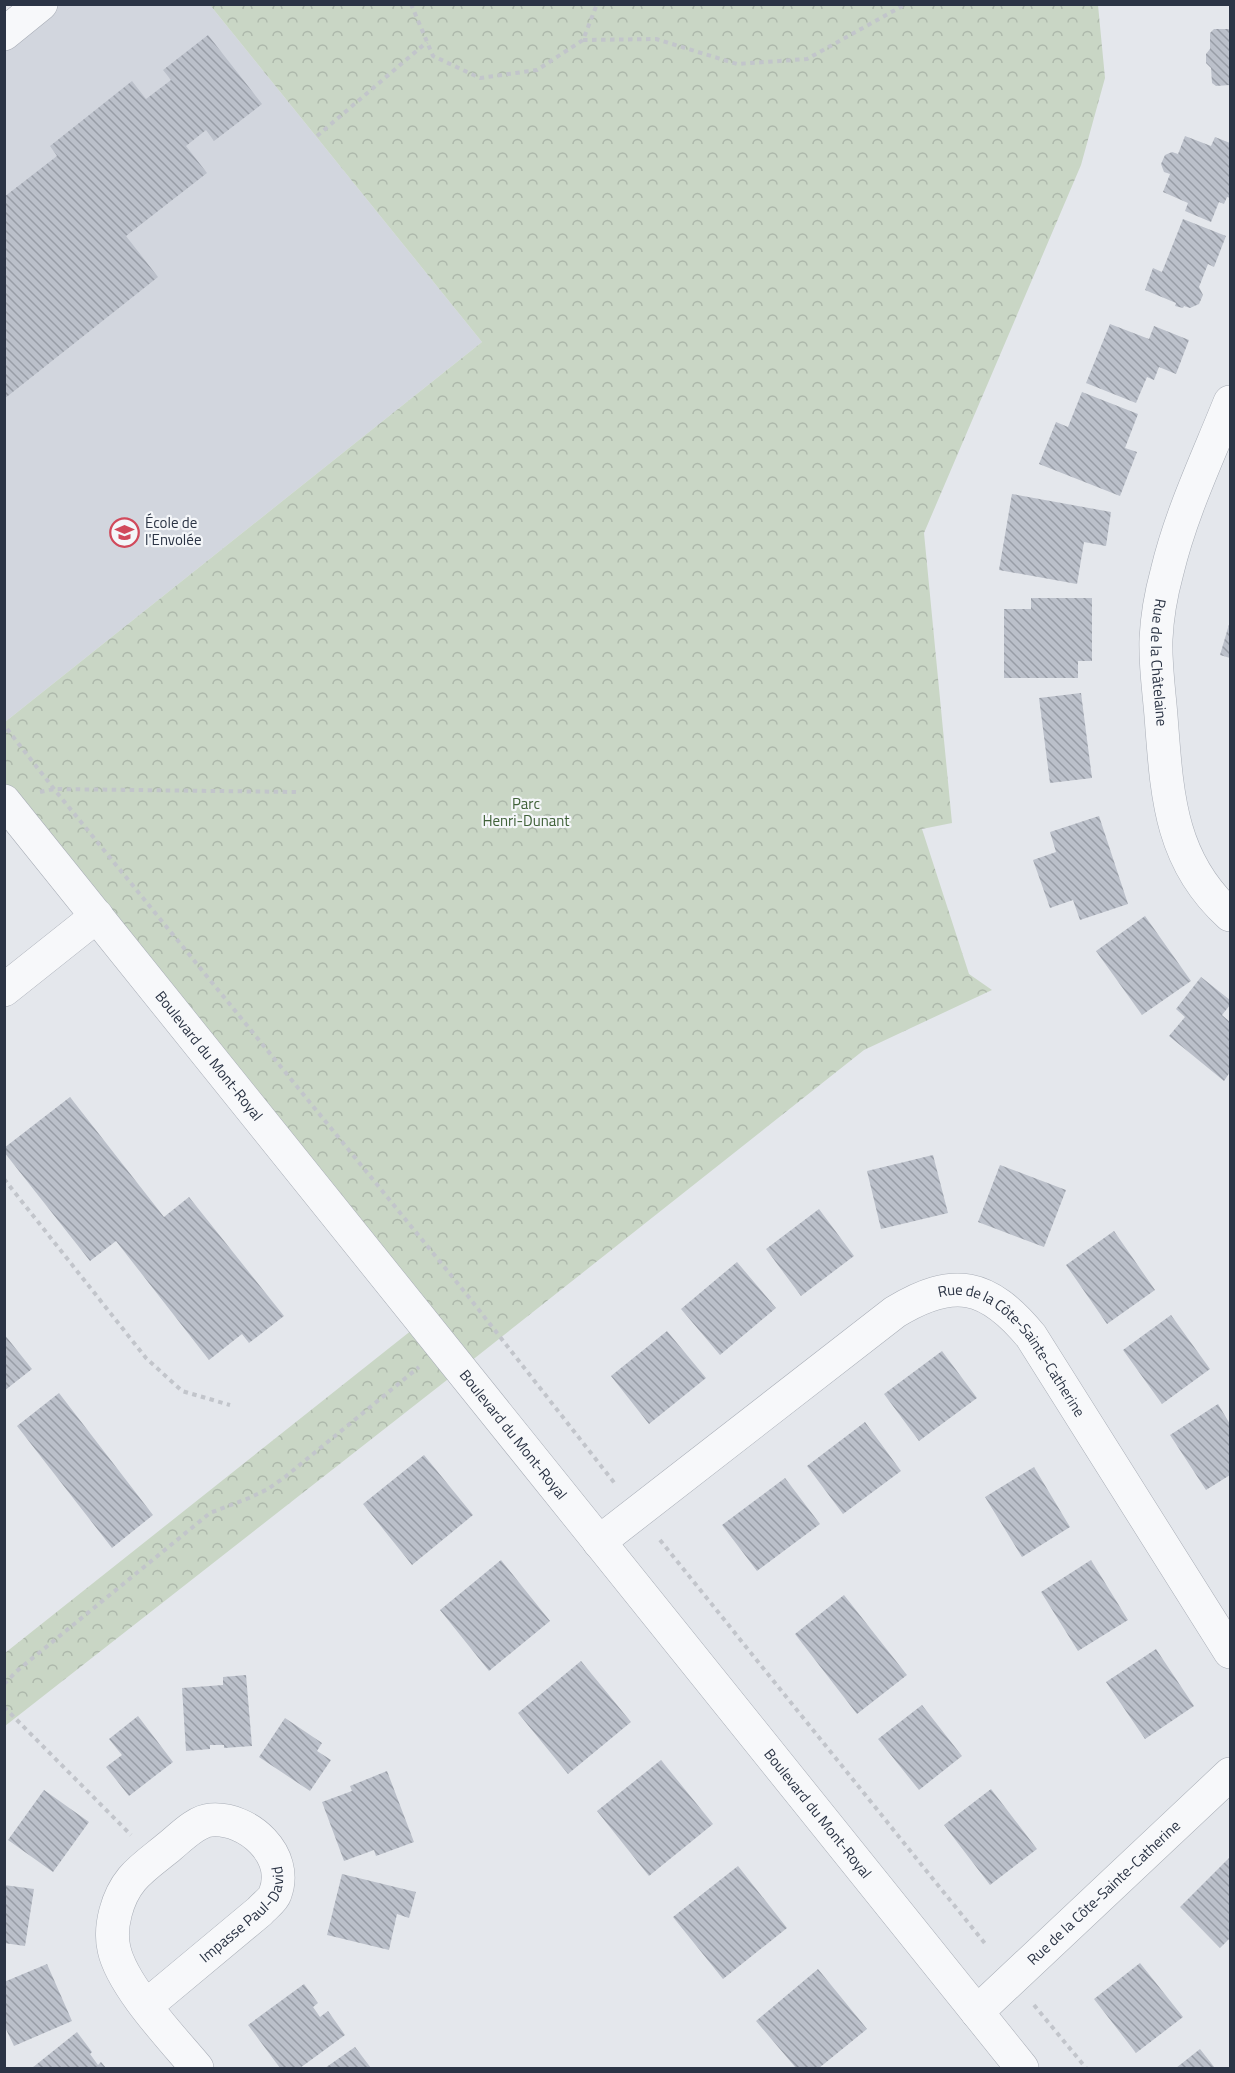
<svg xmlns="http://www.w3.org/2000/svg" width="1235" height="2073" viewBox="0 0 1235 2073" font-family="'Titillium Web',sans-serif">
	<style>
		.built { fill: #d2d6de }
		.park { fill: url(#park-crowns) }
		.building { fill: url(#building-back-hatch) }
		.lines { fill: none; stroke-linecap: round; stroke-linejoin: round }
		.minor-casing { stroke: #a9aeb7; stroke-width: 34 }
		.path { stroke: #c2c5cb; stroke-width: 4; stroke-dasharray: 4.5 4.5; stroke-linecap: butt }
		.minor { stroke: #f7f8fa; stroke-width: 33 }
		.labels { text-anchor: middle; stroke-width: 4.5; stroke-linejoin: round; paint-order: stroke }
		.poi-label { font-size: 15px; fill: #2b3445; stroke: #f4f6f9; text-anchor: start }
		.street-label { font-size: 15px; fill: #2b3445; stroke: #f4f6f9 }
		.park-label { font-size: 15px; fill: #3f6138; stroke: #f4f6f9 }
	</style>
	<defs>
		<pattern id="park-crowns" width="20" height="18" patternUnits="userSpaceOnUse" patternTransform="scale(1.5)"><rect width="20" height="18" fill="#c9d6c5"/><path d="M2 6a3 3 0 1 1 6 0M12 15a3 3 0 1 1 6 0" fill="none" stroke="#adb8ab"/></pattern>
		<pattern id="building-back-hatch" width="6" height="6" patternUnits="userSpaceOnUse" patternTransform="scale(1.5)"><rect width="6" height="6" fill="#bbc0ca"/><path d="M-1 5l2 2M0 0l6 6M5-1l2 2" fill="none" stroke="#989da6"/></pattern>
	</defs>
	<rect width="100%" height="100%" fill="#e4e7ec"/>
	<path class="built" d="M 41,5 L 210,5 L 482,342 L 5,722 L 5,34 Z"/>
	<path class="park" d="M 210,5 L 1098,5 L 1105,78 L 1081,165 L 924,533 L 952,823 L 922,829 L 969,974 L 992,990 L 864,1050 L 461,1369 L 5,1726 L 5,1653 L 422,1322 L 5,801 L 5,722 L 482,342 Z"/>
	<path class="building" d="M 1214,29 L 1230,29 L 1230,85 L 1216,86 L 1212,83 L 1211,68 L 1206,63 L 1206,54 L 1210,49 L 1210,33 Z
		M 208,35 L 262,104 L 214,141 L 206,130 L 186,146 L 207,173 L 126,236 L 158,277 L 4,399 L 4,197 L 57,156 L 50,146 L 132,81 L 146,99 L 171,80 L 163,70 Z
		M 1185,136 L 1211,146 L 1215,137 L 1230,143 L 1230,198 L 1227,197 L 1224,204 L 1219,202 L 1211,222 L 1185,211 L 1188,203 L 1163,192 L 1170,174 L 1164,172 L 1161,164 L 1165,155 L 1172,152 L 1178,154 Z
		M 1183,219 L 1226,236 L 1214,267 L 1208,264 L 1199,287 L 1203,295 L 1199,304 L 1190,308 L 1184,306 L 1183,308 L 1175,306 L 1176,303 L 1145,290 L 1153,268 L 1162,272 Z
		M 1110,324 L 1149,339 L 1154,326 L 1189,340 L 1176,374 L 1159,367 L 1154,380 L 1147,377 L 1136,403 L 1086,383 Z
		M 1082,392 L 1138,414 L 1125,448 L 1137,452 L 1120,496 L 1039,464 L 1056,422 L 1068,427 Z
		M 1012,494 L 1111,512 L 1106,546 L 1084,542 L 1077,584 L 999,570 Z
		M 1031,598 L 1092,598 L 1092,661 L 1078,661 L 1078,678 L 1004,678 L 1004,609 L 1031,609 Z
		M 1230,621 L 1230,658 L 1220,655 Z
		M 1081,693 L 1092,778 L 1050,783 L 1039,698 Z
		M 1099,816 L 1128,904 L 1080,920 L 1073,900 L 1050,908 L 1033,860 L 1056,852 L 1050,832 Z
		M 1145,916 L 1191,981 L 1142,1015 L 1096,951 Z
		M 1201,977 L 1230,1000 L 1230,1005 L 1222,1015 L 1230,1022 L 1230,1072 L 1224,1081 L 1169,1036 L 1185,1017 L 1176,1009 Z
		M 70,1097 L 164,1217 L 189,1197 L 284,1316 L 249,1343 L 242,1334 L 209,1360 L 116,1241 L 90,1261 L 4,1152 L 4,1148 Z
		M 933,1155 L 948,1213 L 881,1229 L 867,1171 Z
		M 1000,1165 L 1066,1190 L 1044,1247 L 978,1222 Z
		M 819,1209 L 854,1256 L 801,1296 L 766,1249 Z
		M 1114,1231 L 1155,1290 L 1107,1324 L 1066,1265 Z
		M 737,1262 L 776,1308 L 720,1355 L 681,1309 Z
		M 1171,1315 L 1210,1369 L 1162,1404 L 1123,1350 Z
		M 667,1331 L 706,1378 L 649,1424 L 611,1376 Z
		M 4,1334 L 32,1369 L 4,1391 Z
		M 942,1351 L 977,1398 L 919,1441 L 884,1394 Z
		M 59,1393 L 153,1515 L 112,1548 L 17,1426 Z
		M 1218,1404 L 1230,1424 L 1230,1475 L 1206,1490 L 1170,1435 Z
		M 865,1422 L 901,1471 L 843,1514 L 807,1466 Z
		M 424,1455 L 473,1515 L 412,1565 L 363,1504 Z
		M 1034,1467 L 1070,1527 L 1022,1557 L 985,1497 Z
		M 785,1478 L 820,1524 L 757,1571 L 722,1525 Z
		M 501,1560 L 550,1621 L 489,1671 L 440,1610 Z
		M 1091,1560 L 1128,1620 L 1078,1651 L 1041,1592 Z
		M 844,1595 L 907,1675 L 857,1714 L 795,1634 Z
		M 1156,1649 L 1194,1706 L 1145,1739 L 1106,1682 Z
		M 581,1661 L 631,1722 L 568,1774 L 518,1713 Z
		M 246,1675 L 252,1746 L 224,1748 L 224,1745 L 210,1745 L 210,1749 L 186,1751 L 182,1688 L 223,1685 L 223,1677 Z
		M 922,1705 L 962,1756 L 919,1790 L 878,1739 Z
		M 138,1716 L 173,1762 L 129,1796 L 106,1767 L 122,1755 L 109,1739 Z
		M 285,1718 L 322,1743 L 317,1751 L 331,1760 L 310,1791 L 259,1757 Z
		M 661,1760 L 713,1824 L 649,1876 L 597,1811 Z
		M 387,1771 L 414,1842 L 376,1856 L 374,1850 L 344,1861 L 322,1802 L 352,1791 L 350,1786 Z
		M 991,1789 L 1037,1849 L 990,1885 L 944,1825 Z
		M 44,1790 L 89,1822 L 53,1872 L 8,1840 Z
		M 1230,1857 L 1230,1938 L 1220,1948 L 1180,1907 Z
		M 738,1866 L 787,1928 L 723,1979 L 673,1917 Z
		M 342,1874 L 416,1892 L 409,1918 L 397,1914 L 389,1950 L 327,1935 Z
		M 4,1885 L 34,1889 L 25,1946 L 4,1943 Z
		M 1140,1963 L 1183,2017 L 1136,2053 L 1094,1999 Z
		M 47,1964 L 72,2021 L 14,2046 L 4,2025 L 4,1982 Z
		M 818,1969 L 867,2029 L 819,2068 L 796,2068 L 756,2021 Z
		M 304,1984 L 318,2003 L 313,2007 L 320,2017 L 328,2011 L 345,2035 L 300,2068 L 280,2068 L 248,2025 Z
		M 77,2032 L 92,2052 L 90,2054 L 98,2065 L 101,2062 L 106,2068 L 32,2068 Z
		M 355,2047 L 371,2068 L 325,2068 Z
		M 1200,2049 L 1215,2068 L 1176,2068 Z"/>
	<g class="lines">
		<defs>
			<g id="minor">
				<path d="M 4,34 L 41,4"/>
				<path id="s1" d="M 1230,402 C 1208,457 1181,513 1167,572 C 1161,594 1157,617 1156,639 C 1155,664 1159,691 1161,716 C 1167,793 1169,860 1230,915"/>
				<path id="s2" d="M 4,801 L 1022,2068"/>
				<path d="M 4,990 L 97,916"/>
				<path id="s3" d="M 599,1542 L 895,1312 C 954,1276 988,1284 1031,1336 L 1230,1652"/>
				<path id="s4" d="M 146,2006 L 260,1911 C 264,1906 273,1900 275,1894 C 290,1855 248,1817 211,1820 C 196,1821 181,1837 170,1846 C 157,1857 142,1867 132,1879 C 117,1897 109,1927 114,1949 C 122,1986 172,2038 197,2068"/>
				<path id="s5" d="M 977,2012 L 1230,1774"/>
			</g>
		</defs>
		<use href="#minor" class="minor-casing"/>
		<path class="path" d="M 411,4 L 433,56 L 480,78 L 537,70 L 583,40 L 597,4
			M 583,40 L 656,39 L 737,64 L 807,59 L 906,4
			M 317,136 L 427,42
			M 7,729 L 54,789 L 468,1296 L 616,1485
			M 40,792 L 54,789 L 296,792
			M 4,1179 L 146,1358 L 182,1391 L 230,1405
			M 660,1540 L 987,1946
			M 4,1684 L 18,1670 L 210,1513 L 249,1498 L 268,1489 L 285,1477 L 419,1367
			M 4,1707 L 131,1835
			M 1034,2005 L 1086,2068"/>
		<use href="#minor" class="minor"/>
	</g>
	<defs>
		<symbol id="school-ring" viewBox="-11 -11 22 22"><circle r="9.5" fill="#f4f6f9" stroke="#d1495b" stroke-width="1.5"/><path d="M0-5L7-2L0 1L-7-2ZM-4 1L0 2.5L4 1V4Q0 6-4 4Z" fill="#d1495b"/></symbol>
	</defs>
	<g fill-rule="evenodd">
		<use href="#school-ring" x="108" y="516" width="33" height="33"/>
	</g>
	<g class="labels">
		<g class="poi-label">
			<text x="145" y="528">École de<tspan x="145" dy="17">l'Envolée</tspan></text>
		</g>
		<g class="street-label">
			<text dy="5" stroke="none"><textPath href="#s1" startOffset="273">Rue de la Châtelaine</textPath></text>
			<text dy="5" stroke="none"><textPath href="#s2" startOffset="327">Boulevard du Mont-Royal</textPath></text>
			<text dy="5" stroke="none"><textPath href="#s3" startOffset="524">Rue de la Côte-Sainte-Catherine</textPath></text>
			<text dy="5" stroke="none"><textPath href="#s2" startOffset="813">Boulevard du Mont-Royal</textPath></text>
			<text dy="5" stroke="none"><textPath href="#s2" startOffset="1299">Boulevard du Mont-Royal</textPath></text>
			<text dy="5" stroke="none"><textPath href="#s5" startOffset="174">Rue de la Côte-Sainte-Catherine</textPath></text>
			<text dy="5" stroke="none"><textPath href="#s4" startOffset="136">Impasse Paul-David</textPath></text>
		</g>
		<g class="park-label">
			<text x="526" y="809">Parc<tspan x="526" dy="17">Henri-Dunant</tspan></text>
		</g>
	</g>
	<rect width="1235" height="2073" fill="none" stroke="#2b3445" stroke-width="12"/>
</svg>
